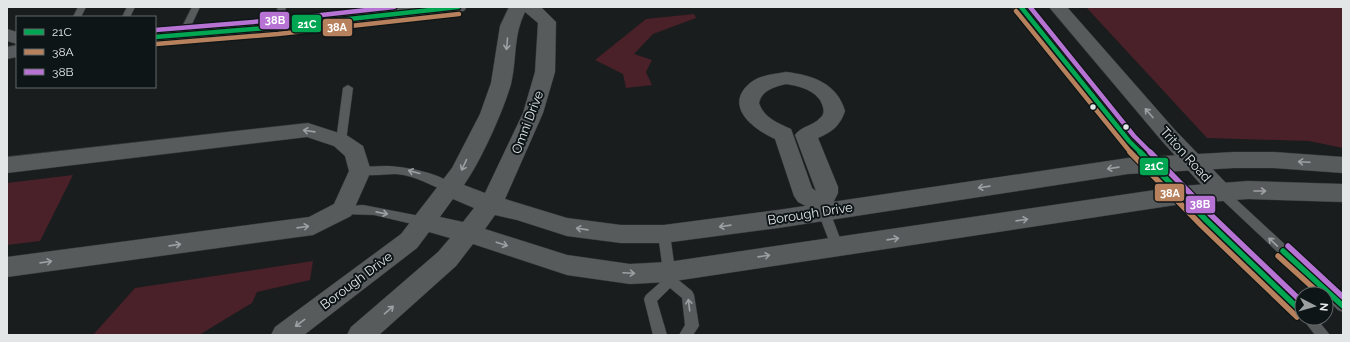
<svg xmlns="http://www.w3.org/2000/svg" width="1350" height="342" viewBox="0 0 1350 342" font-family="Raleway,sans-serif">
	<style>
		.green { fill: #4a2029 }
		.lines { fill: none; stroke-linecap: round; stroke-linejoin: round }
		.lane-casing { stroke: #343738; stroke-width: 1 }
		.street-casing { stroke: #343738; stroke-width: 1 }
		.secondary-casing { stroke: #343738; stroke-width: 1 }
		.lane { fill: #585b5c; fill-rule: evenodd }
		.street { fill: #585b5c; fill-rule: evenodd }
		.secondary { fill: #585b5c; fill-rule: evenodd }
		.bus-1-far1-casing { stroke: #0e1516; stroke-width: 7 }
		.bus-1-casing { stroke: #0e1516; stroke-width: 8 }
		.bus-2-far1-casing { stroke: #0e1516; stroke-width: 7 }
		.bus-2-casing { stroke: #0e1516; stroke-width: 8 }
		.bus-3-far1-casing { stroke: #0e1516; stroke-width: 7 }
		.bus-3-casing { stroke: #0e1516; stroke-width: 8 }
		.bus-1-far1 { stroke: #00a651; stroke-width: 4.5 }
		.bus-1 { stroke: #00a651; stroke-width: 5.5 }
		.bus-2-far1 { stroke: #b6815c; stroke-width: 4.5 }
		.bus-2 { stroke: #b6815c; stroke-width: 5.5 }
		.bus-3-far1 { stroke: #b673d3; stroke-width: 4.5 }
		.bus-3 { stroke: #b673d3; stroke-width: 5.5 }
		.oneway { stroke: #9da0a2 }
		.bus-dot { fill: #e2e6e7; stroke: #0e1516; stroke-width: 1.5 }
		.labels { text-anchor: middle; stroke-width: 4; stroke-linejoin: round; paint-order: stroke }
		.street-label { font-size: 13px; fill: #e2e6e7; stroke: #0e1516 }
		.line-badge { stroke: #0e1516; stroke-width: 1.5 }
		.badge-label { font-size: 11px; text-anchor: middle; font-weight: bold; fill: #fff }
	</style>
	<rect width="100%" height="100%" fill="#191d1d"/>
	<path class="green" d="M 1086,7 L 1343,7 L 1343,148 L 1309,141 L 1207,138 Z
		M 694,14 L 696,18 L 653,34 L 634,54 L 652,60 L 646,72 L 652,85 L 626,88 L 623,74 L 595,60 L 646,19 Z
		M 73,175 L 40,241 L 7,245 L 7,183 Z
		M 313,261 L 310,280 L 257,292 L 252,303 L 199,335 L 93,335 L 135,288 Z"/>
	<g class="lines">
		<defs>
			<path id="lane" d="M 78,7 L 86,7 L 81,17 L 73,17 Z
				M 127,7 L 135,7 L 130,17 L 122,17 Z
				M 192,7 L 200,7 L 186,37 L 180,37 L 178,35 Z
				M 278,7 L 286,7 L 282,27 L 277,30 L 272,27 Z
				M 348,85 L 353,88 L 346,141 L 341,145 L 336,141 L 343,88 Z
				M 385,166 C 401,166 446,173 455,188 L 453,191 L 449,192 C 430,186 418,176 396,174 C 387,174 358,178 354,171 L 360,167 Z
				M 1221,188 L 1225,189 L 1343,298 L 1343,312 L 1338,310 L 1326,298 L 1326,294 L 1322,294 L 1217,195 L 1215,192 L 1217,189 Z
				M 1182,191 L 1186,192 L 1302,304 L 1302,318 L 1316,318 L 1330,335 L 1315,335 L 1302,318 L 1297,316 L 1178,198 L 1176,195 L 1178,192 Z
				M 822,203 L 826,204 L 828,207 L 843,246 L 841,249 L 837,251 L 833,249 L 831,246 L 816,207 L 818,204 Z
				M 363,205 L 425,217 L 429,219 L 431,222 L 429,225 L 425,227 L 374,215 L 343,214 L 339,213 L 337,210 L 339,207 Z
				M 664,229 L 668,231 L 670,234 L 676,278 L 692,291 L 694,295 L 699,326 L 693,335 L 679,335 L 685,325 L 682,298 L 670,288 L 657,301 L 667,335 L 653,335 L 644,299 L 646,295 L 664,279 L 658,234 L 660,231 Z"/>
			<path id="street" d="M 1012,7 L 1030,7 L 1136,136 L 1190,189 L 1193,195 L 1190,201 L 1182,204 L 1174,201 L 1122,146 Z
				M 1049,7 L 1067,7 L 1175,130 L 1229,186 L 1232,192 L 1229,198 L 1221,201 L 1213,198 L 1161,140 Z
				M 786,72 C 812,75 837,83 845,111 C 840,126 832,132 818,138 L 838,187 L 838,193 L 829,211 L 821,214 L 798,202 L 794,196 L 775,139 C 753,129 723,106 750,83 C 760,75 774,74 786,72 ZM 786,84 C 800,86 819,91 823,107 C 824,111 824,115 820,118 C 813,126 801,126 795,135 L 816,191 L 812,188 L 791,129 C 778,123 764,118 759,103 C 762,90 774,87 786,84 Z
				M 308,123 L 348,136 L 363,146 L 371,171 L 351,216 L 313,235 L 7,277 L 7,257 L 309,217 L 334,204 L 349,171 L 345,156 L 334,146 L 307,137 L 7,173 L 7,157 Z"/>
			<path id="secondary" d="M 410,7 L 467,7 L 464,11 L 458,12 L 277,33 L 155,43 L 155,31 L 277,21 Z
				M 509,7 L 541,7 L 556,22 L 555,72 L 543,113 L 505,199 L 567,218 L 621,225 L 664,225 L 778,210 L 1128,158 L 1234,152 L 1274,152 L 1343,157 L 1343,173 L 1274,168 L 1234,168 L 1128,174 L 778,228 L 664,243 L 621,243 L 567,236 L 517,220 L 495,215 L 485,229 L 567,255 L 630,264 L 668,262 L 1182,186 L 1248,181 L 1343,184 L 1343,202 L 1248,199 L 1182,204 L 668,282 L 630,284 L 567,275 L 473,244 L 456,266 L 379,335 L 347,335 L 351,327 L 438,252 L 450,238 L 429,232 L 417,248 L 304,335 L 271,335 L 275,327 L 401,234 L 452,168 L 480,114 L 491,83 L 500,26 ZM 525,12 L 538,23 L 535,72 L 523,113 L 485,193 L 464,185 C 481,161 503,112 511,84 C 517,59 513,36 525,12 ZM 453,199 L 474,208 L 463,222 L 440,217 Z
				M 7,29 L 17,32 L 17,44 L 7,41 Z
				M 17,45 L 17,57 L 7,59 L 7,47 Z"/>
		</defs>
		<use href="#lane" class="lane-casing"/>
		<use href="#street" class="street-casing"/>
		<use href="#secondary" class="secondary-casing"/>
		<use href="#lane" class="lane"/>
		<use href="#street" class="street"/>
		<use href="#secondary" class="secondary"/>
		<defs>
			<path id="bus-1-far1" d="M 1021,7 L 1129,141 L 1141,153
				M 155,37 L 277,27 L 458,7"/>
			<path id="bus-1" d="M 1140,152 L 1206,220 L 1302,312
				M 1283,251 L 1343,306"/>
			<path id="bus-2-far1" d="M 1016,11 L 1131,153
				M 156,44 L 278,34 L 459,14"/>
			<path id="bus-2" d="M 1130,152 L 1201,225 L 1297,317
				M 1278,256 L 1320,294"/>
			<path id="bus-3-far1" d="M 1030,7 L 1134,136 L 1151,153
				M 155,30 L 276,20 L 394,7"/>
			<path id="bus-3" d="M 1150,152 L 1211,215 L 1302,302
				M 1288,246 L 1343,297"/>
		</defs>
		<use href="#bus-1-far1" class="bus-1-far1-casing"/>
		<use href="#bus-1" class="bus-1-casing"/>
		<use href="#bus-2-far1" class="bus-2-far1-casing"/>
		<use href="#bus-2" class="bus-2-casing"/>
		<use href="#bus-3-far1" class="bus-3-far1-casing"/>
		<use href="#bus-3" class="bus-3-casing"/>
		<use href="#bus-1-far1" class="bus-1-far1"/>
		<use href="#bus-1" class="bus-1"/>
		<use href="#bus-2-far1" class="bus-2-far1"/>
		<use href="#bus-2" class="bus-2"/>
		<use href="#bus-3-far1" class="bus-3-far1"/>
		<use href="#bus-3" class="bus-3"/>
	</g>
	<defs><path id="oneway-shaft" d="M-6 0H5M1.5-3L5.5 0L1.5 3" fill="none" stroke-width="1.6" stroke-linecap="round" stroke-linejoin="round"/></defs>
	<g class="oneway">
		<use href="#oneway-shaft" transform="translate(507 44) rotate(95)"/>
		<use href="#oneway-shaft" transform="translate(1149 113) rotate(-131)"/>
		<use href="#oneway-shaft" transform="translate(309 131) rotate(-172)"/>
		<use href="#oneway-shaft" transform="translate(1304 162) rotate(-177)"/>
		<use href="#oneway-shaft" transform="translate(464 165) rotate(115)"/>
		<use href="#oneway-shaft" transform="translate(1113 168) rotate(172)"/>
		<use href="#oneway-shaft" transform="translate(414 172) rotate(-165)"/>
		<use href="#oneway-shaft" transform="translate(984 187) rotate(172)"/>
		<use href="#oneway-shaft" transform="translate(1260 191)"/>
		<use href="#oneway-shaft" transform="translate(382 213) rotate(11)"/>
		<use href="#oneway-shaft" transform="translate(1022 220) rotate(-8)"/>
		<use href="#oneway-shaft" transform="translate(725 226) rotate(172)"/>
		<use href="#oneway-shaft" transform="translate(303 227) rotate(-8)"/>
		<use href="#oneway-shaft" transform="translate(582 229) rotate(-172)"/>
		<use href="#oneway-shaft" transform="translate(893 239) rotate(-8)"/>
		<use href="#oneway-shaft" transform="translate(1273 242) rotate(-137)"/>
		<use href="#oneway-shaft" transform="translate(502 244) rotate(18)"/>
		<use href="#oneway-shaft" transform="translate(175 245) rotate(-8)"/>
		<use href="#oneway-shaft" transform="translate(764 256) rotate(-8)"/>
		<use href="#oneway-shaft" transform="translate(46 262) rotate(-8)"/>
		<use href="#oneway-shaft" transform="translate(629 273) rotate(3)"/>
		<use href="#oneway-shaft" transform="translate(689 305) rotate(-97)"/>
		<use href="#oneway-shaft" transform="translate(389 310) rotate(-41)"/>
		<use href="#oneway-shaft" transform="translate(300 323) rotate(143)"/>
	</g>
	<g class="bus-dot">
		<circle cx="1093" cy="107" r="3.5"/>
		<circle cx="1126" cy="127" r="3.5"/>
	</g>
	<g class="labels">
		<g class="street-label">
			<text transform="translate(527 122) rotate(-69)" y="5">Omni Drive</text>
			<text transform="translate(1186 154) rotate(48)" y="5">Triton Road</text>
			<text transform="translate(810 213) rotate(-9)" y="5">Borough Drive</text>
			<text transform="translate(356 280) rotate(-37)" y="5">Borough Drive</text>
		</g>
	</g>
	<g class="line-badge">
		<rect x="259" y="11" width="31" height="19" rx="4" fill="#b673d3"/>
		<rect x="291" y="14" width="31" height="19" rx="4" fill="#00a651"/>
		<rect x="322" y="18" width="31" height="19" rx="4" fill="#b6815c"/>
		<rect x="1139" y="157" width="30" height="19" rx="4" fill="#00a651"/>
		<rect x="1154" y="183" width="31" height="19" rx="4" fill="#b6815c"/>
		<rect x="1185" y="195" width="31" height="19" rx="4" fill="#b673d3"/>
	</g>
	<g class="badge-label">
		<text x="275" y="24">38B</text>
		<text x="307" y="28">21C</text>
		<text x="337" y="31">38A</text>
		<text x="1154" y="170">21C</text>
		<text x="1170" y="197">38A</text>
		<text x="1200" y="208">38B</text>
	</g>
	<rect width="1350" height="342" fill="none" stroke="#e2e6e7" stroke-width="16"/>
	<rect x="16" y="16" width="140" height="72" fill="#0e1516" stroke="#63696a"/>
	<rect x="24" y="29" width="20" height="6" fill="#00a651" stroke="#63696a"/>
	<text x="52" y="36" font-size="12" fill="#e2e6e7">21C</text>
	<rect x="24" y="49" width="20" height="6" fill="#b6815c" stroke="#63696a"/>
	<text x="52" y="56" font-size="12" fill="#e2e6e7">38A</text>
	<rect x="24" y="69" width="20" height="6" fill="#b673d3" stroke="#63696a"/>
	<text x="52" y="76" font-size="12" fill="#e2e6e7">38B</text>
	<g transform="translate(1314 306) rotate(96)"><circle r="19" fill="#0e1516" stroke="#63696a"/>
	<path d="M0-3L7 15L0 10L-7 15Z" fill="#9ca0a0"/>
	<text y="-6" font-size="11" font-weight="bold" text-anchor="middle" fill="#e2e6e7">N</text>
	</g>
</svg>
